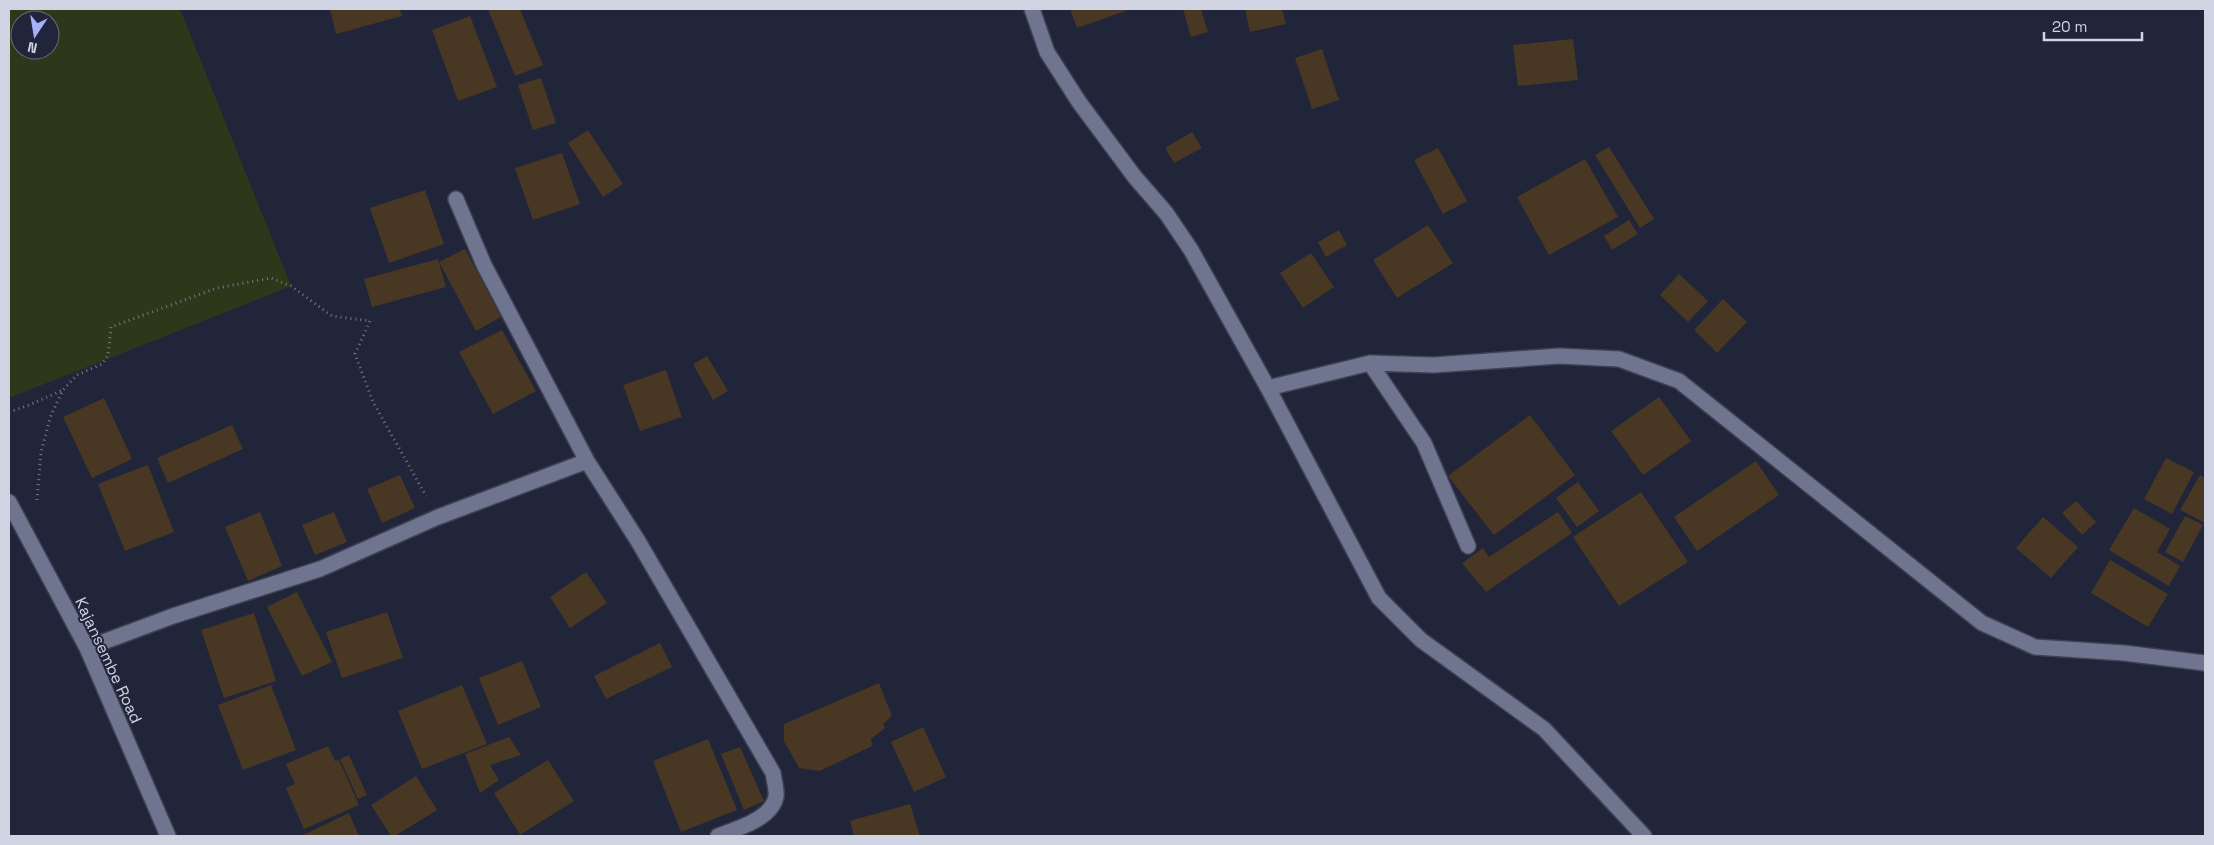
<svg xmlns="http://www.w3.org/2000/svg" width="2214" height="845" viewBox="0 0 2214 845" font-family="'Space Grotesk',sans-serif">
	<style>
		.green { fill: #2d381a; fill-rule: evenodd }
		.building { fill: #483723 }
		.lines { fill: none; stroke-linecap: round; stroke-linejoin: round }
		.street-casing { stroke: #3e4153; stroke-width: 18 }
		.path { stroke: #74788a; stroke-width: 3; stroke-dasharray: 1 4; stroke-linecap: butt }
		.street { stroke: #6f758f; stroke-width: 15 }
		.labels { text-anchor: middle; stroke-width: 4; stroke-linejoin: round; paint-order: stroke }
		.street-label { font-size: 16px; fill: #d0d4e2; stroke: #21253a }
	</style>
	<rect width="100%" height="100%" fill="#21253a"/>
	<path class="green" d="M 9,9 L 180,9 L 291,286 L 9,398 ZM 20,20 L 50,20 L 50,50 L 20,50 Z"/>
	<path class="building" d="M 330,9 L 400,9 L 402,16 L 336,34 Z
		M 488,9 L 520,9 L 543,65 L 515,76 Z
		M 1070,9 L 1131,9 L 1077,28 Z
		M 1183,9 L 1201,9 L 1208,32 L 1191,37 Z
		M 1245,9 L 1282,9 L 1286,24 L 1250,32 Z
		M 470,16 L 497,87 L 458,101 L 432,30 Z
		M 1573,39 L 1578,80 L 1518,86 L 1513,45 Z
		M 1322,49 L 1339,100 L 1312,109 L 1295,58 Z
		M 541,78 L 556,123 L 533,130 L 518,85 Z
		M 588,130 L 623,184 L 603,197 L 568,143 Z
		M 1192,132 L 1202,148 L 1174,163 L 1165,148 Z
		M 1609,147 L 1654,219 L 1640,228 L 1595,155 Z
		M 1438,148 L 1467,201 L 1443,214 L 1414,160 Z
		M 562,153 L 580,204 L 533,220 L 515,168 Z
		M 1585,159 L 1618,217 L 1549,255 L 1517,197 Z
		M 425,190 L 444,244 L 389,263 L 370,208 Z
		M 1629,220 L 1638,234 L 1612,250 L 1604,236 Z
		M 1428,225 L 1453,263 L 1397,298 L 1373,260 Z
		M 1339,230 L 1347,245 L 1326,257 L 1318,242 Z
		M 465,249 L 501,317 L 476,331 L 439,262 Z
		M 1311,253 L 1334,287 L 1303,308 L 1280,273 Z
		M 438,259 L 446,287 L 372,307 L 364,279 Z
		M 1679,274 L 1708,301 L 1688,322 L 1660,295 Z
		M 1723,299 L 1747,322 L 1717,353 L 1694,330 Z
		M 502,330 L 536,391 L 493,414 L 459,352 Z
		M 707,356 L 728,391 L 713,400 L 693,364 Z
		M 666,370 L 682,417 L 640,431 L 623,385 Z
		M 1659,397 L 1691,441 L 1643,475 L 1611,431 Z
		M 104,398 L 132,459 L 92,478 L 63,417 Z
		M 1530,415 L 1575,475 L 1494,535 L 1448,476 Z
		M 232,425 L 243,449 L 168,483 L 157,458 Z
		M 2166,458 L 2194,472 L 2172,514 L 2144,499 Z
		M 1756,461 L 1779,495 L 1697,551 L 1674,517 Z
		M 148,465 L 174,532 L 125,551 L 98,484 Z
		M 400,475 L 415,508 L 382,523 L 367,489 Z
		M 2200,475 L 2205,478 L 2205,523 L 2180,510 Z
		M 1578,482 L 1599,511 L 1577,527 L 1556,498 Z
		M 1641,492 L 1688,562 L 1619,606 L 1573,537 Z
		M 2076,501 L 2096,522 L 2082,535 L 2062,513 Z
		M 2134,508 L 2170,529 L 2157,552 L 2180,566 L 2169,586 L 2109,550 Z
		M 260,512 L 282,566 L 248,581 L 225,527 Z
		M 334,512 L 347,542 L 315,555 L 302,525 Z
		M 1558,512 L 1572,533 L 1486,592 L 1462,563 L 1483,548 L 1489,557 Z
		M 2185,516 L 2203,525 L 2183,562 L 2165,552 Z
		M 2043,517 L 2078,547 L 2051,578 L 2016,548 Z
		M 2110,560 L 2168,594 L 2148,627 L 2091,593 Z
		M 586,572 L 607,603 L 570,628 L 550,597 Z
		M 297,592 L 332,662 L 302,676 L 267,607 Z
		M 387,612 L 403,658 L 342,678 L 326,632 Z
		M 254,613 L 276,681 L 224,698 L 201,630 Z
		M 660,643 L 672,667 L 606,699 L 594,676 Z
		M 522,661 L 541,707 L 498,725 L 479,678 Z
		M 879,683 L 892,716 L 883,724 L 885,728 L 871,739 L 872,746 L 820,771 L 799,768 L 784,741 L 784,724 Z
		M 271,685 L 296,750 L 243,770 L 218,705 Z
		M 462,685 L 487,744 L 422,769 L 398,711 Z
		M 923,727 L 946,777 L 914,792 L 891,742 Z
		M 509,737 L 521,755 L 490,765 L 499,780 L 480,793 L 465,754 Z
		M 708,739 L 737,810 L 681,832 L 653,761 Z
		M 328,746 L 335,761 L 339,760 L 359,805 L 304,829 L 286,788 L 295,784 L 286,764 Z
		M 740,747 L 764,801 L 744,810 L 721,754 Z
		M 349,755 L 367,795 L 358,799 L 340,759 Z
		M 548,760 L 574,801 L 520,835 L 494,793 Z
		M 416,776 L 437,810 L 395,836 L 391,836 L 371,805 Z
		M 910,804 L 920,836 L 854,836 L 850,821 Z
		M 349,813 L 359,836 L 301,836 Z"/>
	<g class="lines">
		<defs>
			<path id="street" d="M 1032,9 L 1047,52 L 1079,102 L 1134,176 L 1166,213 L 1191,250 L 1268,388 L 1370,363 L 1434,365 L 1559,356 L 1619,359 L 1679,381 L 1982,623 L 2035,647 L 2124,653 L 2205,663
				M 456,199 L 484,265 L 587,461 L 638,541 L 773,773 C 774,780 777,790 776,797 C 771,819 737,829 718,836
				M 1370,363 L 1424,443 L 1468,546
				M 1268,388 L 1379,598 L 1421,640 L 1544,729 L 1644,836
				M 9,502 L 87,648 L 168,836
				M 87,648 L 173,616 L 320,569 L 438,517 L 587,461"/>
		</defs>
		<use href="#street" class="street-casing"/>
		<path class="path" d="M 9,412 L 27,406 L 63,390
			M 37,500 L 41,452 L 51,415 L 63,390 L 77,375 L 102,364 L 108,356 L 111,327 L 217,288 L 271,278 L 291,286 L 332,316 L 370,321 L 355,354 L 373,402 L 426,496"/>
		<use href="#street" class="street"/>
	</g>
	<g class="labels">
		<g class="street-label">
			<text transform="translate(109 660) rotate(65)" y="6">Kajansembe Road</text>
		</g>
	</g>
	<rect width="2214" height="845" fill="none" stroke="#d0d4e2" stroke-width="20"/>
	<g transform="translate(35 35) rotate(192)"><circle r="24" fill="#21253a" stroke="#676b7d"/>
	<path d="M0-4L9 19L0 12L-9 19Z" fill="#a8b0fc"/>
	<text y="-8" font-size="14" font-weight="bold" text-anchor="middle" fill="#d0d4e2">N</text>
	</g>
	<path d="M2044 32v8h98v-8" fill="none" stroke="#d0d4e2" stroke-width="2.5"/>
	<text x="2052" y="32" font-size="15" fill="#d0d4e2" stroke="#21253a" stroke-width="4" paint-order="stroke">20 m</text>
</svg>
